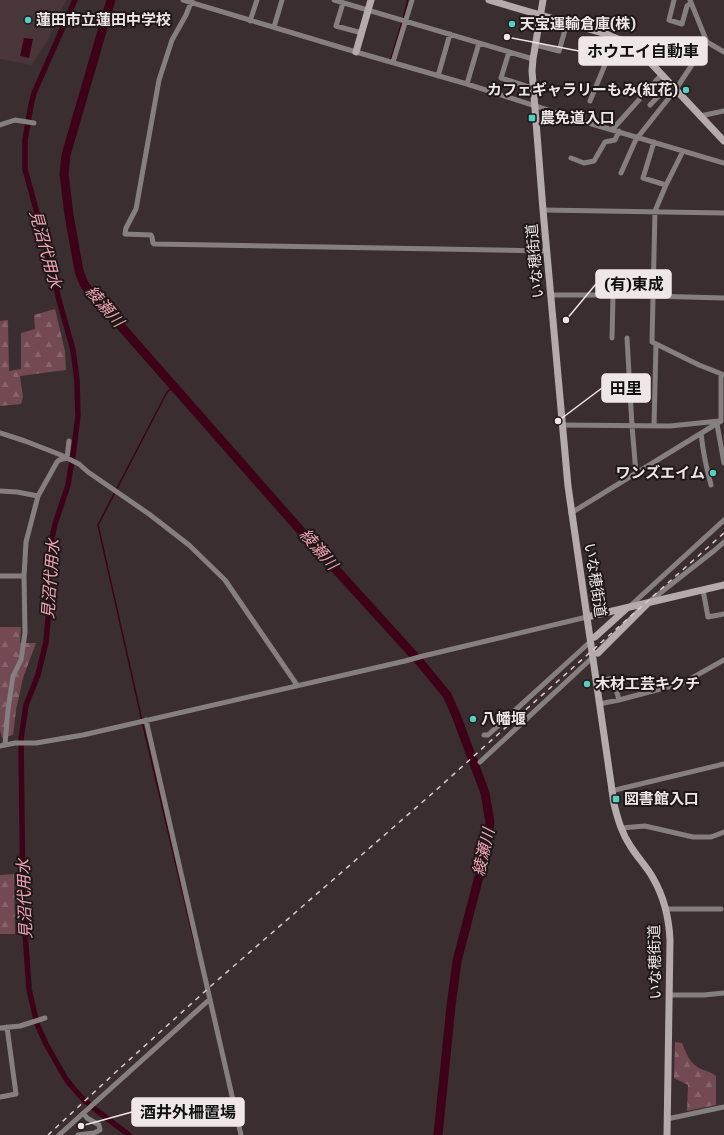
<svg xmlns="http://www.w3.org/2000/svg" width="724" height="1135" viewBox="0 0 724 1135" font-family="'Exo 2','Noto Sans JP',sans-serif">
	<style>
		.built { fill: #493639 }
		.forest { fill: url(#forest-firs) }
		.water { fill: #3e0218 }
		.lines { fill: none; stroke-linecap: round; stroke-linejoin: round }
		.stream { stroke: #3e0218; stroke-width: 1.5 }
		.canal { stroke: #3e0218; stroke-width: 5.5 }
		.river { stroke: #3e0218; stroke-width: 9 }
		.street { stroke: #867f80; stroke-width: 5 }
		.secondary { stroke: #b5aaac; stroke-width: 7 }
		.rail { stroke: #d7cdcf; stroke-width: 1.5; stroke-dasharray: 5 5; stroke-linecap: butt }
		.poi-dot { fill: #57cec2; stroke: #1e1819; stroke-width: 1.5 }
		.labels { text-anchor: middle; stroke-width: 4; stroke-linejoin: round; paint-order: stroke }
		.poi-label { font-size: 15px; font-weight: bold; fill: #efe6e8; stroke: #1e1819; text-anchor: start }
		.street-label { font-size: 15px; fill: #efe6e8; stroke: #1e1819 }
		.water-label { font-size: 16px; font-style: italic; fill: #f5a4b4; stroke: #1e1819 }
		.leader { fill: none; stroke: #efe6e8; stroke-width: 1.5 }
		.callout-dot { fill: #efe6e8; stroke: #1e1819; stroke-width: 1.5 }
		.callout { fill: #efe6e8; stroke: #efe6e8; stroke-width: 1.5 }
		.callout-label { font-size: 16px; text-anchor: middle; font-weight: bold; fill: #111 }
	</style>
	<defs>
		<pattern id="forest-firs" width="22" height="20" patternUnits="userSpaceOnUse"><rect width="22" height="20" fill="#734952"/><path d="M5 1l3.5 6h-7zM16 11l3.5 6h-7z" fill="#87636b"/></pattern>
	</defs>
	<rect width="100%" height="100%" fill="#3b2e30"/>
	<path class="built" d="M 0,0 L 66,0 L 48,40 L 31,65 L 0,59 Z"/>
	<path class="forest" d="M 55,309 L 65,351 L 66,370 L 20,376 L 23,397 L 21,404 L 0,406 L 0,321 L 8,320 L 9,371 L 21,369 L 21,333 L 35,329 L 34,315 Z
		M 0,627 L 21,627 L 20,643 L 36,643 L 23,678 L 16,710 L 13,735 L 2,738 L 0,730 Z
		M 14,874 L 15,934 L 0,934 L 0,875 Z
		M 675,1042 L 682,1043 C 686,1053 690,1064 701,1069 C 708,1072 710,1071 716,1076 L 716,1105 L 687,1111 L 688,1085 L 674,1078 Z"/>
	<path class="water" d="M 24,38 L 33,39 L 29,58 L 20,56 Z"/>
	<g class="lines">
		<path class="stream" d="M 403,19 L 408,0
			M 391,59 L 402,22
			M 174,387 L 167,392 L 98,525 L 143,725 L 195,945"/>
		<path class="canal" d="M 75,0 L 34,93 L 31,105 L 25,140 L 25,169 L 47,250 L 59,300 L 73,350 L 77,380 L 78,416 L 73,455 L 68,485 L 55,524 L 50,547 L 48,571 L 49,608 L 46,642 L 38,675 L 26,705 L 21,739 L 23,904 L 29,989 L 37,1024 L 46,1044 L 66,1079 L 74,1089 L 83,1099 L 96,1110 L 129,1135"/>
		<path class="river" d="M 111,0 L 66,155 L 64,174 L 69,215 L 79,271 L 84,284 L 97,302 L 118,323 L 301,531 L 419,661 L 447,695 L 456,715 L 485,793 L 490,822 L 487,846 L 457,961 L 451,1006 L 438,1135"/>
		<path class="street" d="M 183,0 L 356,52 L 467,84 L 585,122 L 724,163
			M 192,0 L 186,15 L 172,40 L 159,80 L 136,209 L 126,228 L 125,234 L 151,235 L 152,237 L 153,243 L 154,244 L 547,251
			M 334,0 L 533,59
			M 674,0 L 669,20 L 682,24 L 687,6 L 691,3
			M 690,0 L 707,42
			M 343,3 L 336,26 L 362,33
			M 250,21 L 257,0
			M 274,27 L 282,0
			M 536,45 L 559,51 L 567,23
			M 509,52 L 501,78 L 529,87 L 534,87
			M 393,62 L 412,0
			M 438,76 L 450,34
			M 467,84 L 479,43
			M 590,101 L 616,38
			M 650,105 L 671,83
			M 700,116 L 724,111
			M 0,125 L 15,120 L 34,123
			M 612,130 L 662,74
			M 638,137 L 676,89 L 707,42 L 724,52
			M 654,142 L 643,178 L 666,185
			M 683,151 L 666,185 L 655,211 L 652,342 L 699,365 L 724,375
			M 571,158 L 584,163 L 594,161 L 605,142 L 615,140 L 619,131
			M 621,173 L 637,137
			M 543,210 L 724,213
			M 551,295 L 613,295 L 724,298
			M 612,338 L 613,295
			M 627,338 L 632,426 L 636,473
			M 721,421 L 721,374
			M 717,424 L 724,463
			M 562,425 L 670,426 L 719,421
			M 654,426 L 656,344
			M 0,433 L 25,441 L 61,455 L 79,464 L 88,472 L 149,514 L 189,545 L 225,580 L 297,685
			M 701,433 C 703,452 706,467 711,485
			M 67,458 L 69,441
			M 0,491 L 17,492 L 38,496
			M 571,513 L 721,421
			M 0,576 L 24,576
			M 703,590 L 708,617 L 724,614
			M 650,601 L 715,550 L 724,542
			M 629,607 L 724,520
			M 596,682 L 613,678 L 619,700
			M 599,704 L 619,700 L 683,683 L 724,660
			M 146,720 L 241,1135
			M 484,735 L 488,735 L 591,641
			M 5,744 L 8,710 L 13,676 L 21,660 L 25,633 L 24,576 L 26,542 L 38,496 L 57,462 L 59,460 L 67,458
			M 0,746 L 15,743 L 36,743 L 83,735 L 405,661 L 423,656 L 587,617
			M 480,762 L 593,657
			M 611,791 L 724,764
			M 621,828 L 645,826 L 693,837 L 711,837 L 724,832
			M 666,909 L 721,909
			M 670,995 L 704,995 L 724,993
			M 0,1028 L 20,1026 L 45,1018
			M 0,1097 L 16,1094 L 7,1027
			M 667,1119 L 724,1107
			M 59,1135 L 210,999
			M 78,1135 L 94,1133 L 100,1130 L 99,1125 L 87,1118 L 84,1114"/>
		<path class="secondary" d="M 489,0 L 606,34 L 625,42 L 633,48 L 648,60 L 724,141
			M 543,0 L 533,59 L 532,71 L 543,210 L 568,486 L 614,804 C 618,820 622,834 631,847 C 638,858 647,867 653,878 C 664,897 669,918 670,940 L 667,1135
			M 356,52 L 371,0
			M 587,617 L 724,585
			M 595,637 L 626,609
			M 598,653 L 648,603"/>
		<path class="rail" d="M 48,1135 L 117,1071 L 212,985 L 434,792 L 485,746 L 724,533"/>
	</g>
	<g class="poi-dot">
		<circle cx="28" cy="20" r="4"/>
		<circle cx="512" cy="24" r="4"/>
		<circle cx="686" cy="90" r="4"/>
		<rect x="528" y="114" width="8" height="8" rx="2"/>
		<circle cx="713" cy="473" r="4"/>
		<circle cx="587" cy="684" r="4"/>
		<circle cx="473" cy="719" r="4"/>
		<rect x="612" y="795" width="8" height="8" rx="2"/>
	</g>
	<g class="labels">
		<g class="poi-label">
			<text x="36" y="25">蓮田市立蓮田中学校</text>
			<text x="520" y="29">天宝運輸倉庫(株)</text>
			<text x="678" y="95" text-anchor="end">カフェギャラリーもみ(紅花)</text>
			<text x="540" y="123">農免道入口</text>
			<text x="705" y="478" text-anchor="end">ワンズエイム</text>
			<text x="595" y="689">木材工芸キクチ</text>
			<text x="481" y="724">八幡堰</text>
			<text x="624" y="804">図書館入口</text>
		</g>
		<g class="street-label">
			<text transform="translate(535 261) rotate(-95)" y="5">いな穂街道</text>
			<text transform="translate(595 580) rotate(81)" y="5">いな穂街道</text>
			<text transform="translate(655 962) rotate(-91)" y="5">いな穂街道</text>
		</g>
		<g class="water-label">
			<text transform="translate(46 249) rotate(75)" y="6">見沼代用水</text>
			<text transform="translate(105 306) rotate(49)" y="6">綾瀬川</text>
			<text transform="translate(319 549) rotate(49)" y="6">綾瀬川</text>
			<text transform="translate(50 579) rotate(-86)" y="6">見沼代用水</text>
			<text transform="translate(483 852) rotate(-77)" y="6">綾瀬川</text>
			<text transform="translate(24 899) rotate(-92)" y="6">見沼代用水</text>
		</g>
	</g>
	<path class="leader" d="M507 37L579 51M566 320L596 284M558 421L602 388M81 1126L132 1112"/>
	<g class="callout-dot">
		<circle cx="507" cy="37" r="4"/>
		<circle cx="566" cy="320" r="4"/>
		<circle cx="558" cy="421" r="4"/>
		<circle cx="81" cy="1126" r="4"/>
	</g>
	<g class="callout">
		<rect x="579" y="37" width="128" height="28" rx="4"/>
		<rect x="596" y="270" width="75" height="28" rx="4"/>
		<rect x="602" y="374" width="48" height="28" rx="4"/>
		<rect x="132" y="1098" width="112" height="28" rx="4"/>
	</g>
	<g class="callout-label">
		<text x="643" y="57">ホウエイ自動車</text>
		<text x="634" y="290">(有)東成</text>
		<text x="626" y="394">田里</text>
		<text x="188" y="1118">酒井外柵置場</text>
	</g>
</svg>
